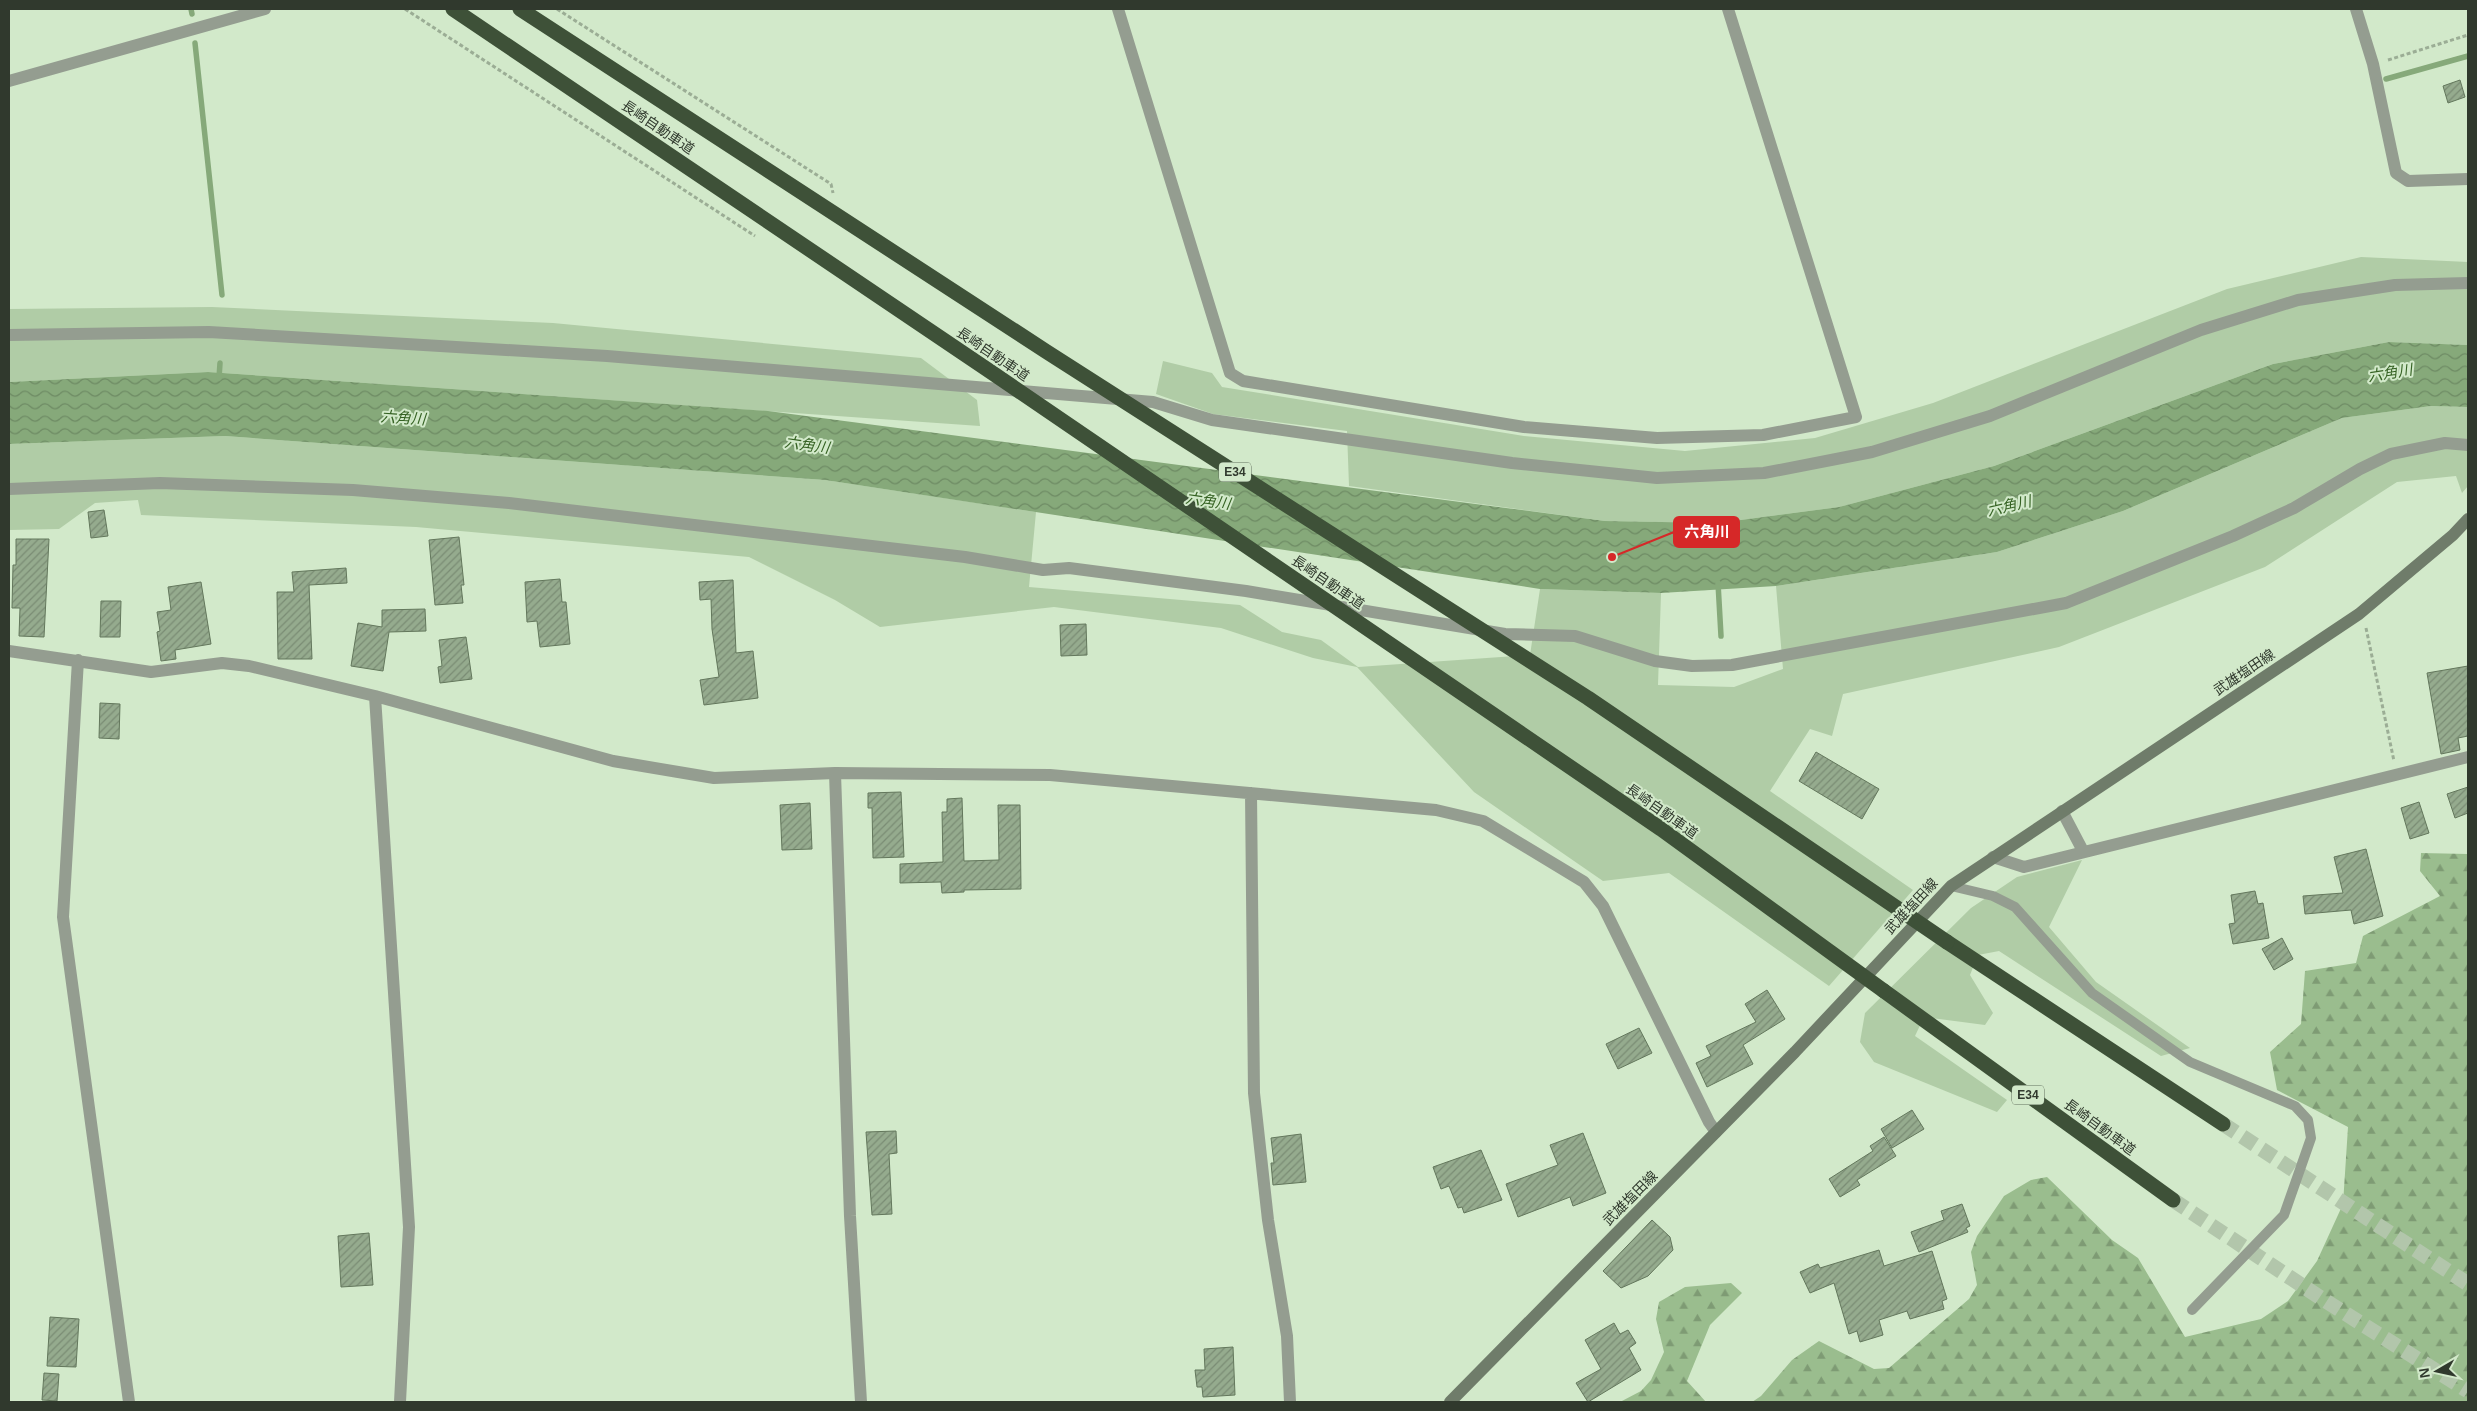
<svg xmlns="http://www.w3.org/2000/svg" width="2477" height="1411" viewBox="0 0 2477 1411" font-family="Helvetica,'Noto Sans JP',sans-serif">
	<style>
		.grass { fill: #b0cca6 }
		.forest { fill: url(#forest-firs) }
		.water { fill: url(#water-waves) }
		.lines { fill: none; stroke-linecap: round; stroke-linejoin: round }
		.stream { stroke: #86a97a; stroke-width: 5.5 }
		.building { fill: url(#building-hatch); stroke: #63775c }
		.highway-tunnel { stroke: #b2c6ab; stroke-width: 15; stroke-dasharray: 15 8; stroke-linecap: butt }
		.path { stroke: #9bad95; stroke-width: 3; stroke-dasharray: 4 2.5; stroke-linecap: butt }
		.lane { stroke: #949d90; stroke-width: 10 }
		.street { stroke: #949d90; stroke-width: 12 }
		.secondary { stroke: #6f7c6a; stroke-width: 12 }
		.highway { stroke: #3e5138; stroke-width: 15 }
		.highway-bridge { stroke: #3e5138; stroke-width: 15 }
		.labels { text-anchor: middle; stroke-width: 4; stroke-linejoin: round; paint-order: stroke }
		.shield { fill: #d2e9ca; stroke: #616e5c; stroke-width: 1 }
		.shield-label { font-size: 12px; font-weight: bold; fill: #30392d }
		.street-label { font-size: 14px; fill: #30392d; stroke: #d2e9ca }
		.water-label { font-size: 15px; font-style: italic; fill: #356223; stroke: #d2e9ca }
		.leader { fill: none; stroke: #d62828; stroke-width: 2 }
		.callout-dot { fill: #d62828; stroke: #d2e9ca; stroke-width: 2 }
		.callout { fill: #d62828; stroke: #d62828; stroke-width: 2 }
		.callout-label { font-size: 15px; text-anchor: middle; font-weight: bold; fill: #fff }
	</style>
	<defs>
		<pattern id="forest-firs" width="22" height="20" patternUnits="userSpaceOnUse" patternTransform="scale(1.25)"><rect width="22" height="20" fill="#9abd8e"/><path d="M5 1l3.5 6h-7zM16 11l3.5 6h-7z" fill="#7e9b74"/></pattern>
		<pattern id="water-waves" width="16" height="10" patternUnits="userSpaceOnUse" patternTransform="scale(1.25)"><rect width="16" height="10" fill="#86a97a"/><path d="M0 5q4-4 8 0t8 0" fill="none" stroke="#6e8b64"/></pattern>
		<pattern id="building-hatch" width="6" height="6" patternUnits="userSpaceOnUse" patternTransform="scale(1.25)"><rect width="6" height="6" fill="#95ab8e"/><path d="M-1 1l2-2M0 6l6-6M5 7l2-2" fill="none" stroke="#7a8c74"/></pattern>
	</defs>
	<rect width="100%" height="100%" fill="#d2e9ca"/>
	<path class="grass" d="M 2361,257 L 2468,262 L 2468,345 L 2389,342 L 2273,364 L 1994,466 L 1839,507 L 1718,523 L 1605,521 L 1349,486 L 1347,431 L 1213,414 L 1156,394 L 1163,361 L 1212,373 L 1222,387 L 1524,436 L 1685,451 L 1815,438 L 1933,403 L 2227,289 Z
		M 212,307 L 553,323 L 921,358 L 977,400 L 980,426 L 208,372 L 9,382 L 9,309 Z
		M 2431,406 L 2468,407 L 2468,486 L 2462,493 L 2456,476 L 2397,482 L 2265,567 L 2059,647 L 1843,694 L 1832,736 L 1810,729 L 1770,791 L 1913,890 L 1829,986 L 1669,873 L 1603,881 L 1474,792 L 1357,667 L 1313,658 L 1221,628 L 1054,607 L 880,627 L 835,600 L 749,557 L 416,527 L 141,515 L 138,500 L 95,503 L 59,529 L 9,530 L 9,444 L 225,436 L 825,480 L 1036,512 L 1029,587 L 1240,605 L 1282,632 L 1321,640 L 1358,667 L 1530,655 L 1540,589 L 1661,593 L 1658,685 L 1734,687 L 1783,669 L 1776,586 L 1997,552 L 2123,511 L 2342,418 Z
		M 2082,860 L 2049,927 L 2096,982 L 2190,1048 L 2161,1056 L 1999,951 L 1978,955 L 1970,975 L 1993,1013 L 1985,1025 L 1924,1017 L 1915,1036 L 2007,1100 L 1997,1112 L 1874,1062 L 1860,1042 L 1865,1013 L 1971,908 L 2017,877 Z"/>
	<path class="forest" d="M 2421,853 L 2468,854 L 2468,1402 L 1752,1402 L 1761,1396 L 1792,1360 L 1819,1341 L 1874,1369 L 1889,1368 L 1969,1299 L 1977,1285 L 1971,1252 L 1977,1236 L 2004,1196 L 2031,1180 L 2047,1177 L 2112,1240 L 2138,1258 L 2185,1337 L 2261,1319 L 2288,1301 L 2317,1261 L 2343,1204 L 2348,1127 L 2277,1090 L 2270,1052 L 2301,1024 L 2305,971 L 2356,963 L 2363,936 L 2440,896 L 2420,871 Z
		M 1731,1283 L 1742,1293 L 1710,1325 L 1687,1381 L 1706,1402 L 1620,1402 L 1641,1391 L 1651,1380 L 1664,1352 L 1656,1319 L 1659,1302 L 1685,1287 Z"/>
	<path class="water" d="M 2389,342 L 2468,345 L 2468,407 L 2431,406 L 2342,418 L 2123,511 L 1997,552 L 1776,586 L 1661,593 L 1540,589 L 825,480 L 225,436 L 9,444 L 9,382 L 208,372 L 768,411 L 1605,521 L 1718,523 L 1839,507 L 1994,466 L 2273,364 Z"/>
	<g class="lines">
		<path class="stream" d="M 191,9 L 192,14
			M 195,43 L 222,295
			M 2386,79 L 2468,56
			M 219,378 L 220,363
			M 1718,583 L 1721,636"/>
	</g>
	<path class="building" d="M 2460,80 L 2465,97 L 2448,103 L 2443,86 Z
		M 104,510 L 108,536 L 91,538 L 88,512 Z
		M 459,537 L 464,585 L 461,585 L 463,603 L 435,605 L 429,540 Z
		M 16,539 L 49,539 L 44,637 L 19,636 L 20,608 L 12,608 L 13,565 L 16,565 Z
		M 346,568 L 347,583 L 309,585 L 312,659 L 278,659 L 277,592 L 294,592 L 292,572 Z
		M 560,579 L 562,602 L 566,602 L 570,644 L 540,647 L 537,621 L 527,622 L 525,582 Z
		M 733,580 L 736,653 L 753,651 L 758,698 L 704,705 L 700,680 L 719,677 L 712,629 L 711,599 L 700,600 L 699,582 Z
		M 201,582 L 211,644 L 175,650 L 176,659 L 161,661 L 157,632 L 160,631 L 157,612 L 171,610 L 168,587 Z
		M 101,601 L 121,601 L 120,637 L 100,637 Z
		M 425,609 L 426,631 L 389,632 L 383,671 L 351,666 L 358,623 L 382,627 L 382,610 Z
		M 1086,624 L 1087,655 L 1061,656 L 1060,625 Z
		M 466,637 L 472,679 L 440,683 L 438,667 L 442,666 L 439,640 Z
		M 2468,666 L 2468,736 L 2458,738 L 2460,750 L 2441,754 L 2427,673 Z
		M 100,703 L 120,704 L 119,739 L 99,738 Z
		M 1816,752 L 1879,789 L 1862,819 L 1799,781 Z
		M 2468,787 L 2468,813 L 2455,818 L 2447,794 Z
		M 901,792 L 904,857 L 873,858 L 872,808 L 868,808 L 868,793 Z
		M 962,798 L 964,861 L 999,860 L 998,805 L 1020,805 L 1021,889 L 964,890 L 964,892 L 942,893 L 941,882 L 900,883 L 900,864 L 943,862 L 942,812 L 947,812 L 947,799 Z
		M 2419,802 L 2429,833 L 2410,839 L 2401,808 Z
		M 810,803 L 812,849 L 782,850 L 780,805 Z
		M 2366,849 L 2383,916 L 2354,924 L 2351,910 L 2305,914 L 2303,896 L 2343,893 L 2334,857 Z
		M 2255,891 L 2258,904 L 2263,903 L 2269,938 L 2233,944 L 2229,924 L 2235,923 L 2231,895 Z
		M 2282,938 L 2293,959 L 2274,970 L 2262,949 Z
		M 1767,990 L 1785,1019 L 1743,1045 L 1753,1064 L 1707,1087 L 1696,1063 L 1711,1056 L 1706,1046 L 1756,1022 L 1745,1004 Z
		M 1639,1028 L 1652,1053 L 1618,1069 L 1606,1044 Z
		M 1912,1110 L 1924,1129 L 1892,1148 L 1881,1129 Z
		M 896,1131 L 897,1153 L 889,1154 L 892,1214 L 872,1215 L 866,1132 Z
		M 1583,1133 L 1606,1193 L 1573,1206 L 1570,1197 L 1518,1217 L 1506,1184 L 1558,1165 L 1550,1145 Z
		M 1301,1134 L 1306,1182 L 1273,1185 L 1271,1163 L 1274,1163 L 1271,1138 Z
		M 1884,1137 L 1896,1156 L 1857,1180 L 1860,1185 L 1840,1197 L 1829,1179 L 1873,1151 L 1870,1146 Z
		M 1481,1150 L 1502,1200 L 1464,1213 L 1462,1207 L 1458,1208 L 1449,1186 L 1441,1189 L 1433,1167 Z
		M 1962,1204 L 1970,1226 L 1966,1228 L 1968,1232 L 1919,1252 L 1911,1232 L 1944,1220 L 1941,1211 Z
		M 1652,1220 L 1670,1237 L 1673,1250 L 1648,1276 L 1621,1288 L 1603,1271 Z
		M 369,1233 L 373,1285 L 341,1287 L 338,1236 Z
		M 1879,1250 L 1884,1266 L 1932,1251 L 1947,1299 L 1942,1301 L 1944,1309 L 1910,1319 L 1907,1311 L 1879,1320 L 1883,1335 L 1860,1342 L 1857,1331 L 1849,1334 L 1834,1283 L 1810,1293 L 1800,1272 L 1818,1264 L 1820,1268 Z
		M 50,1317 L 79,1319 L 76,1367 L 47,1366 Z
		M 1614,1323 L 1620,1334 L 1628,1330 L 1636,1343 L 1629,1348 L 1641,1370 L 1588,1402 L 1576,1383 L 1601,1369 L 1585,1340 Z
		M 1233,1347 L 1235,1395 L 1203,1397 L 1202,1387 L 1197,1387 L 1195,1370 L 1205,1370 L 1204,1349 Z
		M 44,1373 L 59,1374 L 57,1401 L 42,1400 Z"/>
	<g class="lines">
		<path class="highway-tunnel" d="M 2223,1124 L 2468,1284
			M 2173,1200 L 2321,1298 L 2468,1391"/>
		<path class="path" d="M 405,9 L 755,236
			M 557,9 L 831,184 L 833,193
			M 2388,60 L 2468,35
			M 2366,628 L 2394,761"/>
		<path class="lane" d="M 1951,886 L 1993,896 L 2015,907 L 2092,993 L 2190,1062 L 2295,1106 L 2308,1120 L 2311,1138 L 2284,1215 L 2192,1310"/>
		<path class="street" d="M 1118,9 L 1230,373 L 1243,381 L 1524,427 L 1657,438 L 1763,435 L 1856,417 L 1728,9
			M 2356,9 L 2373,64 L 2396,173 L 2408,181 L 2468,179
			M 9,81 L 265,9
			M 9,335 L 209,332 L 607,356 L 1153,402 L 1212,420 L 1512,463 L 1657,478 L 1764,473 L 1872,452 L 1990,416 L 2201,330 L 2298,300 L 2395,285 L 2468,283
			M 9,489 L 160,483 L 353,490 L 509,503 L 965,557 L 1043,570 L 1069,568 L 1246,591 L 1505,634 L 1575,636 L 1655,661 L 1692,666 L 1732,665 L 2066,603 L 2233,536 L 2294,508 L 2360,469 L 2391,454 L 2445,443 L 2468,445
			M 9,651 L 151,672 L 222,663 L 249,666 L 375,696 L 613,761 L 714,778 L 835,773 L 1050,775 L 1436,810 L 1483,821 L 1584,882 L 1603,906 L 1709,1122 L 1716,1132
			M 78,660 L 63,917 L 129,1402
			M 375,696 L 409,1227 L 400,1402
			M 835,773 L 850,1216 L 861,1402
			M 1251,793 L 1254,1093 L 1268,1220 L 1287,1336 L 1290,1402
			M 2062,811 L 2083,851
			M 1993,857 L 2024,867 L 2468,757"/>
		<path class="secondary" d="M 1450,1402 L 1795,1052 L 1951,886 L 2359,614 L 2453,535 L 2468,519"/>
		<path class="highway" d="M 1947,942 L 2223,1124
			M 1884,991 L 2173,1200"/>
		<path class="highway-bridge" d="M 453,9 L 994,374 L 1661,829 L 1884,991
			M 520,9 L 1047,352 L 1588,698 L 1947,942"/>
	</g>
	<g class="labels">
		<g class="shield">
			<rect x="1219" y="462.5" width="32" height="19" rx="4"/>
			<rect x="2012" y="1085.5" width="32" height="19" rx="4"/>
		</g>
		<g class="shield-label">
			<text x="1235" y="476">E34</text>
			<text x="2028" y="1099">E34</text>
		</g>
		<g class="street-label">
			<text transform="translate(658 127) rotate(34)" y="5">長崎自動車道</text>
			<text transform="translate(993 354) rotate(34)" y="5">長崎自動車道</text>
			<text transform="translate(1328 582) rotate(34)" y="5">長崎自動車道</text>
			<text transform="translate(2244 672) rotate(-34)" y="5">武雄塩田線</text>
			<text transform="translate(1662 811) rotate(35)" y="5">長崎自動車道</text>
			<text transform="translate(1911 906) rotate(-47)" y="5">武雄塩田線</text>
			<text transform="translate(2100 1127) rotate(36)" y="5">長崎自動車道</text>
			<text transform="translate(1630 1198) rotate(-45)" y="5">武雄塩田線</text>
		</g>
		<g class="water-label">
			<text transform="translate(2390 373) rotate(-9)" y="5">六角川</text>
			<text transform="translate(403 418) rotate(4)" y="5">六角川</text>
			<text transform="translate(807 445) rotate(8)" y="5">六角川</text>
			<text transform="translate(1208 501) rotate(8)" y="5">六角川</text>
			<text transform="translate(2009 506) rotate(-13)" y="5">六角川</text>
		</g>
	</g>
	<path class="leader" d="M1612 557L1674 532"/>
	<circle class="callout-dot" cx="1612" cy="557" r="5"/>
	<rect class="callout" x="1674" y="517" width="65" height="30" rx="5"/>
	<g class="callout-label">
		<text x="1707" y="537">六角川</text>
	</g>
	<rect width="2477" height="1411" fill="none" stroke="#30392d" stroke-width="20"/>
	<g transform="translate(2437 1371) rotate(261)" stroke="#d2e9ca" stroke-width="4" paint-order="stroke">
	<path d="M0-4L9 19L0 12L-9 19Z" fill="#30392d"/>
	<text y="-8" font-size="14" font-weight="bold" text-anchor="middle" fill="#30392d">N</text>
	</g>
</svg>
